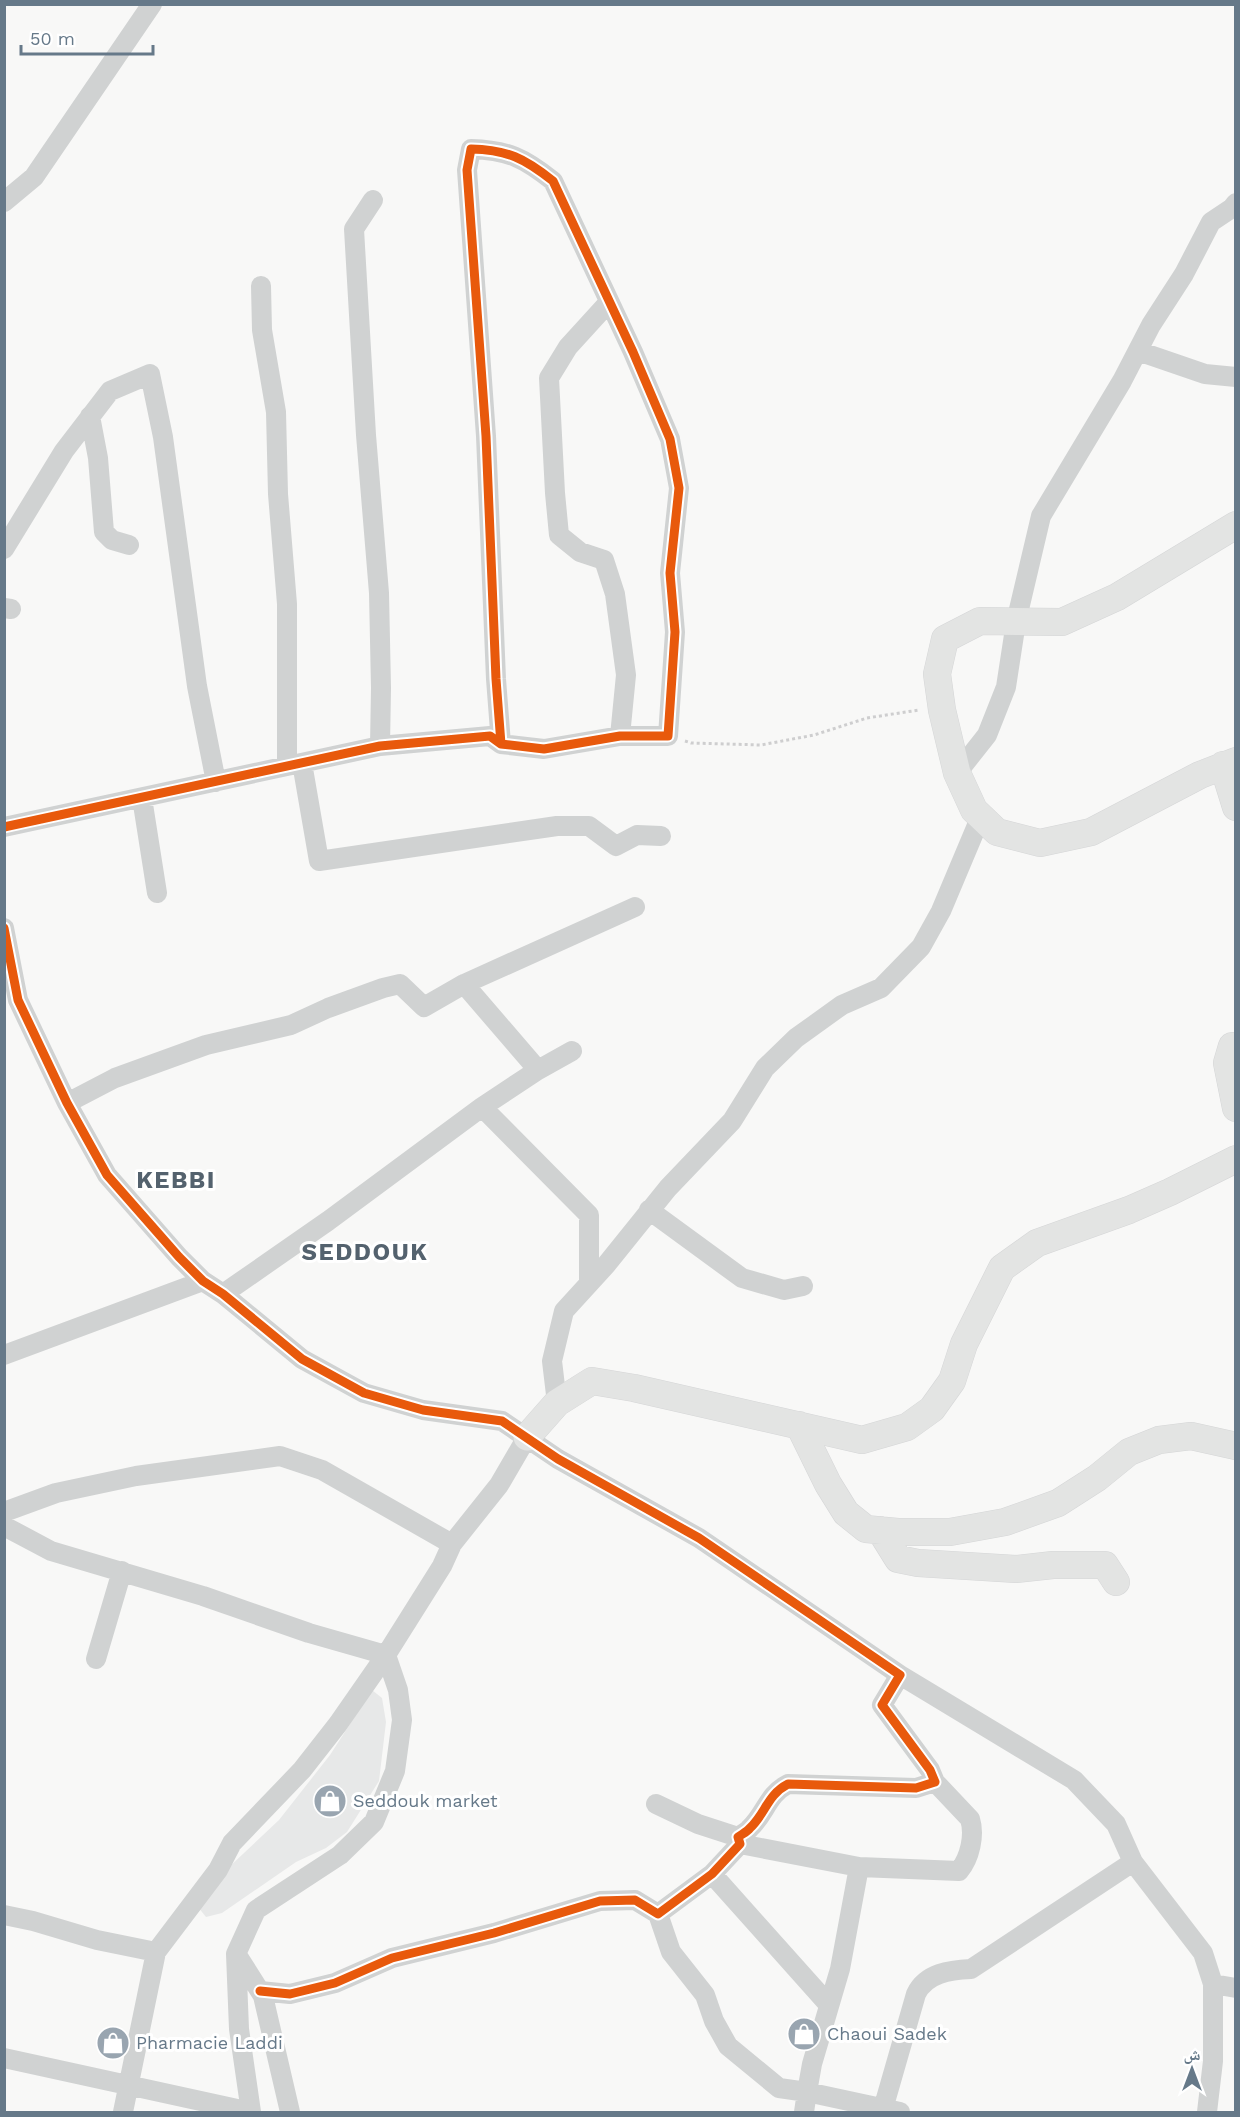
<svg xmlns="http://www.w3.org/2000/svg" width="1240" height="2117" viewBox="0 0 1240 2117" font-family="'Work Sans','Noto Naskh Arabic',sans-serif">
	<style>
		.built { fill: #e7e8e8 }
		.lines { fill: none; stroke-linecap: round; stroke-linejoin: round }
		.secondary-casing { stroke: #d5d6d7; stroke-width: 28 }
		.path { stroke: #cececf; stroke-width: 3; stroke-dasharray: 3 3; stroke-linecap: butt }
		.street { stroke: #d0d2d2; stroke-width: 20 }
		.secondary { stroke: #e3e4e3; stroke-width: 27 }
		.cycleway-casing { stroke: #fff; stroke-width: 13 }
		.cycleway { stroke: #e8590c; stroke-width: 9 }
		.labels { text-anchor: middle; stroke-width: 6; stroke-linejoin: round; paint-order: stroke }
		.poi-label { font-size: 18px; fill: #667989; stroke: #fff; text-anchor: start }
		.district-label { font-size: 24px; font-weight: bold; letter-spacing: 1.5px; fill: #54626e; stroke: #fff }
	</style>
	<rect width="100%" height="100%" fill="#f8f8f7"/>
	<path class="built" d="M 372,1690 L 382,1698 L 386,1722 L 379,1781 L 347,1832 L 326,1848 L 296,1862 L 222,1913 L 206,1917 L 198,1907 L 228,1868 L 279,1820 L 330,1755 Z"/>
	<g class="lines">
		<defs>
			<path id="secondary" d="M 1236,525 L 1117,597 L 1062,622 L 980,621 L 945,639 L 937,674 L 942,710 L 957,773 L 974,810 L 997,832 L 1040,843 L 1091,832 L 1200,775 L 1236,761
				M 1223,765 L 1236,807
				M 1236,1046 L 1232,1046 L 1227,1063 L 1236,1108
				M 799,1425 L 828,1484 L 846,1513 L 866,1529 L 898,1532 L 950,1532 L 1005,1522 L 1058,1503 L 1097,1478 L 1129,1452 L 1159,1440 L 1191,1436 L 1236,1446
				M 527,1437 L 557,1403 L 592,1381 L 634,1388 L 862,1440 L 907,1427 L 932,1409 L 952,1381 L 964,1344 L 1002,1268 L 1037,1243 L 1129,1210 L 1170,1192 L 1236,1159
				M 880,1530 L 898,1559 L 918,1563 L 1016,1569 L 1053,1565 L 1105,1565 L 1116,1582"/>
		</defs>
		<use href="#secondary" class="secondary-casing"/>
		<path class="path" d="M 685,741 L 691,743 L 761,745 L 814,735 L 867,718 L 919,710"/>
		<path class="street" d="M 373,200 L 354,229 L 366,435 L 379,593 L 381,688 L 380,746
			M 4,202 L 34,177 L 152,4
			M 261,286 L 262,330 L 276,412 L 278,494 L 287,604 L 287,766
			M 609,302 L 568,347 L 549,378 L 555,493 L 559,535 L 580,552 L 604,560 L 615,594 L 626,675 L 620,736
			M 1138,351 L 1205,374 L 1236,377
			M 90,416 L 98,458 L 104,532 L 112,540 L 129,545
			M 4,549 L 64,451 L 110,391 L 150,374 L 163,437 L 197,686 L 216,782
			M 4,608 L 11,609
			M 302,763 L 319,861 L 557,826 L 589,826 L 616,846 L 637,835 L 661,836
			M 957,773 L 987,735 L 1006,687 L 1016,622 L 1041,516 L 1122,381 L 1151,325 L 1184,274 L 1211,222 L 1232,208 L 1236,203
			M 142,798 L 157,893
			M 4,827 L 380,746 L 490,736 L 501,744 L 544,749 L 620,736 L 668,736 L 675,632 L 670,573 L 679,488 L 670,439 L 633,352 L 553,181 C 524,158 508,150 471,149 L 467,170 L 486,436 L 496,679 L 501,744
			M 4,928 L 18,1000 L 67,1103 L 107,1175 L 179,1257 L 203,1281 L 223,1294 L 302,1359 L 364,1393 L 423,1410 L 502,1421 L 558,1459 L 699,1538 L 900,1675 L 882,1705 L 930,1770 L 935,1782 L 916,1788 L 788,1784 C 767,1795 766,1813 750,1828 C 747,1832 742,1834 738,1837 L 740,1844 L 712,1874 L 658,1914 L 635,1900 L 600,1901 L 494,1933 L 392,1958 L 335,1983 L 290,1994 L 260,1991
			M 464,984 L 538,1070 L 572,1051
			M 67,1103 L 115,1078 L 206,1045 L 291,1025 L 328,1008 L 383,988 L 400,984 L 424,1007 L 464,984 L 635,907
			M 482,1107 L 589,1215 L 589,1283
			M 649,1210 L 742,1278 L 784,1290 L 803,1286
			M 223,1294 L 328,1221 L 482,1107 L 538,1070
			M 4,1355 L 203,1281
			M 557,1403 L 552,1361 L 564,1311 L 606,1265 L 668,1188 L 732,1121 L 765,1068 L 796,1038 L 842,1005 L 881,988 L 921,947 L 941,911 L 981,816
			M 4,1512 L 56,1493 L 136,1476 L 280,1456 L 322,1470 L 452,1544 L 499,1485 L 527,1437
			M 4,1526 L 51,1551 L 203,1596 L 309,1633 L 386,1655 L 442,1566 L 452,1544
			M 96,1659 L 122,1571
			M 900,1675 L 1074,1780 L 1116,1824 L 1133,1862 L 1203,1953 L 1213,1984 L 1213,2061 L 1207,2112
			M 656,1804 L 698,1824 L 738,1837
			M 859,1867 L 959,1871 C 970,1858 975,1835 970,1819 L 935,1782
			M 712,1874 L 829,2005
			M 658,1914 L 671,1952 L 705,1995 L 714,2021 L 728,2046 L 779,2088 L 807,2092 L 812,2064 L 840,1969 L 859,1867 L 740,1844
			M 4,1915 L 33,1921 L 97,1940 L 156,1952 L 218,1870 L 232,1843 L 302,1770 L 338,1724 L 386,1655
			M 237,1955 L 263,1996 L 290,2112
			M 1213,1984 L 1236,1988
			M 4,2058 L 251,2112 L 239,2029 L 236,1954 L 256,1910 L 340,1855 L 374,1822 L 395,1771 L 402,1720 L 398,1690 L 386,1655
			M 883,2109 L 916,1994 C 926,1973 950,1970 971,1969 L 1133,1862
			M 123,2112 L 156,1952
			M 804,2112 L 807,2092 L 900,2112"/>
		<use href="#secondary" class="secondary"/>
		<defs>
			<path id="cycleway" d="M 4,827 L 380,746 L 490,736 L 501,744 L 544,749 L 620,736 L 668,736 L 675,632 L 670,573 L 679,488 L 670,439 L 633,352 L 553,181 C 524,158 508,150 471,149 L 467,170 L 486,436 L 496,679 L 501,744
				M 4,928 L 18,1000 L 67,1103 L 107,1175 L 179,1257 L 203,1281 L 223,1294 L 302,1359 L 364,1393 L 423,1410 L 502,1421 L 558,1459 L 699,1538 L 900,1675 L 882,1705 L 930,1770 L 935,1782 L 916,1788 L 788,1784 C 767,1795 766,1813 750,1828 C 747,1832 742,1834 738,1837 L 740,1844 L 712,1874 L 658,1914 L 635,1900 L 600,1901 L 494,1933 L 392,1958 L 335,1983 L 290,1994 L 260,1991"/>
		</defs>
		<use href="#cycleway" class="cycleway-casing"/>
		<use href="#cycleway" class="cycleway"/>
	</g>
	<defs>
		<symbol id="shop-disc" viewBox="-11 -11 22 22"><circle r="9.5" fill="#99a5b0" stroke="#fff"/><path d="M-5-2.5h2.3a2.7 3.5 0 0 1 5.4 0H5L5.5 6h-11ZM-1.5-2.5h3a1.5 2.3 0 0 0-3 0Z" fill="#fff"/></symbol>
	</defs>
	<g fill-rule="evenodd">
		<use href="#shop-disc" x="311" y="1782" width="38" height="38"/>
		<use href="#shop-disc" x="785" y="2015" width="38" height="38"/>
		<use href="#shop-disc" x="94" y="2024" width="38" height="38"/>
	</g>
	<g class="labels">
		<g class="poi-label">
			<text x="353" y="1807">Seddouk market</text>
			<text x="827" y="2040">Chaoui Sadek</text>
			<text x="136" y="2049">Pharmacie Laddi</text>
		</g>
		<g class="district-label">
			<text x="176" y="1188">KEBBI</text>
			<text x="365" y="1260">SEDDOUK</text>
		</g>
	</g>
	<rect width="1240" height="2117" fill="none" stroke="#667989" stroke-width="12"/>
	<g transform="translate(1192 2069)" stroke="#ffffff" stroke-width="4.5" paint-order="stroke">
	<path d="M0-4.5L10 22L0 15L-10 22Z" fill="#667989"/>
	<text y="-9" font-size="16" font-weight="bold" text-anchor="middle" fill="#667989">ش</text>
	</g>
	<path d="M21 45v9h132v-9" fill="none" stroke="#667989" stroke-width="3"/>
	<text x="30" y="45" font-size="18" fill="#667989" stroke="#ffffff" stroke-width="4.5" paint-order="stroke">50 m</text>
</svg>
